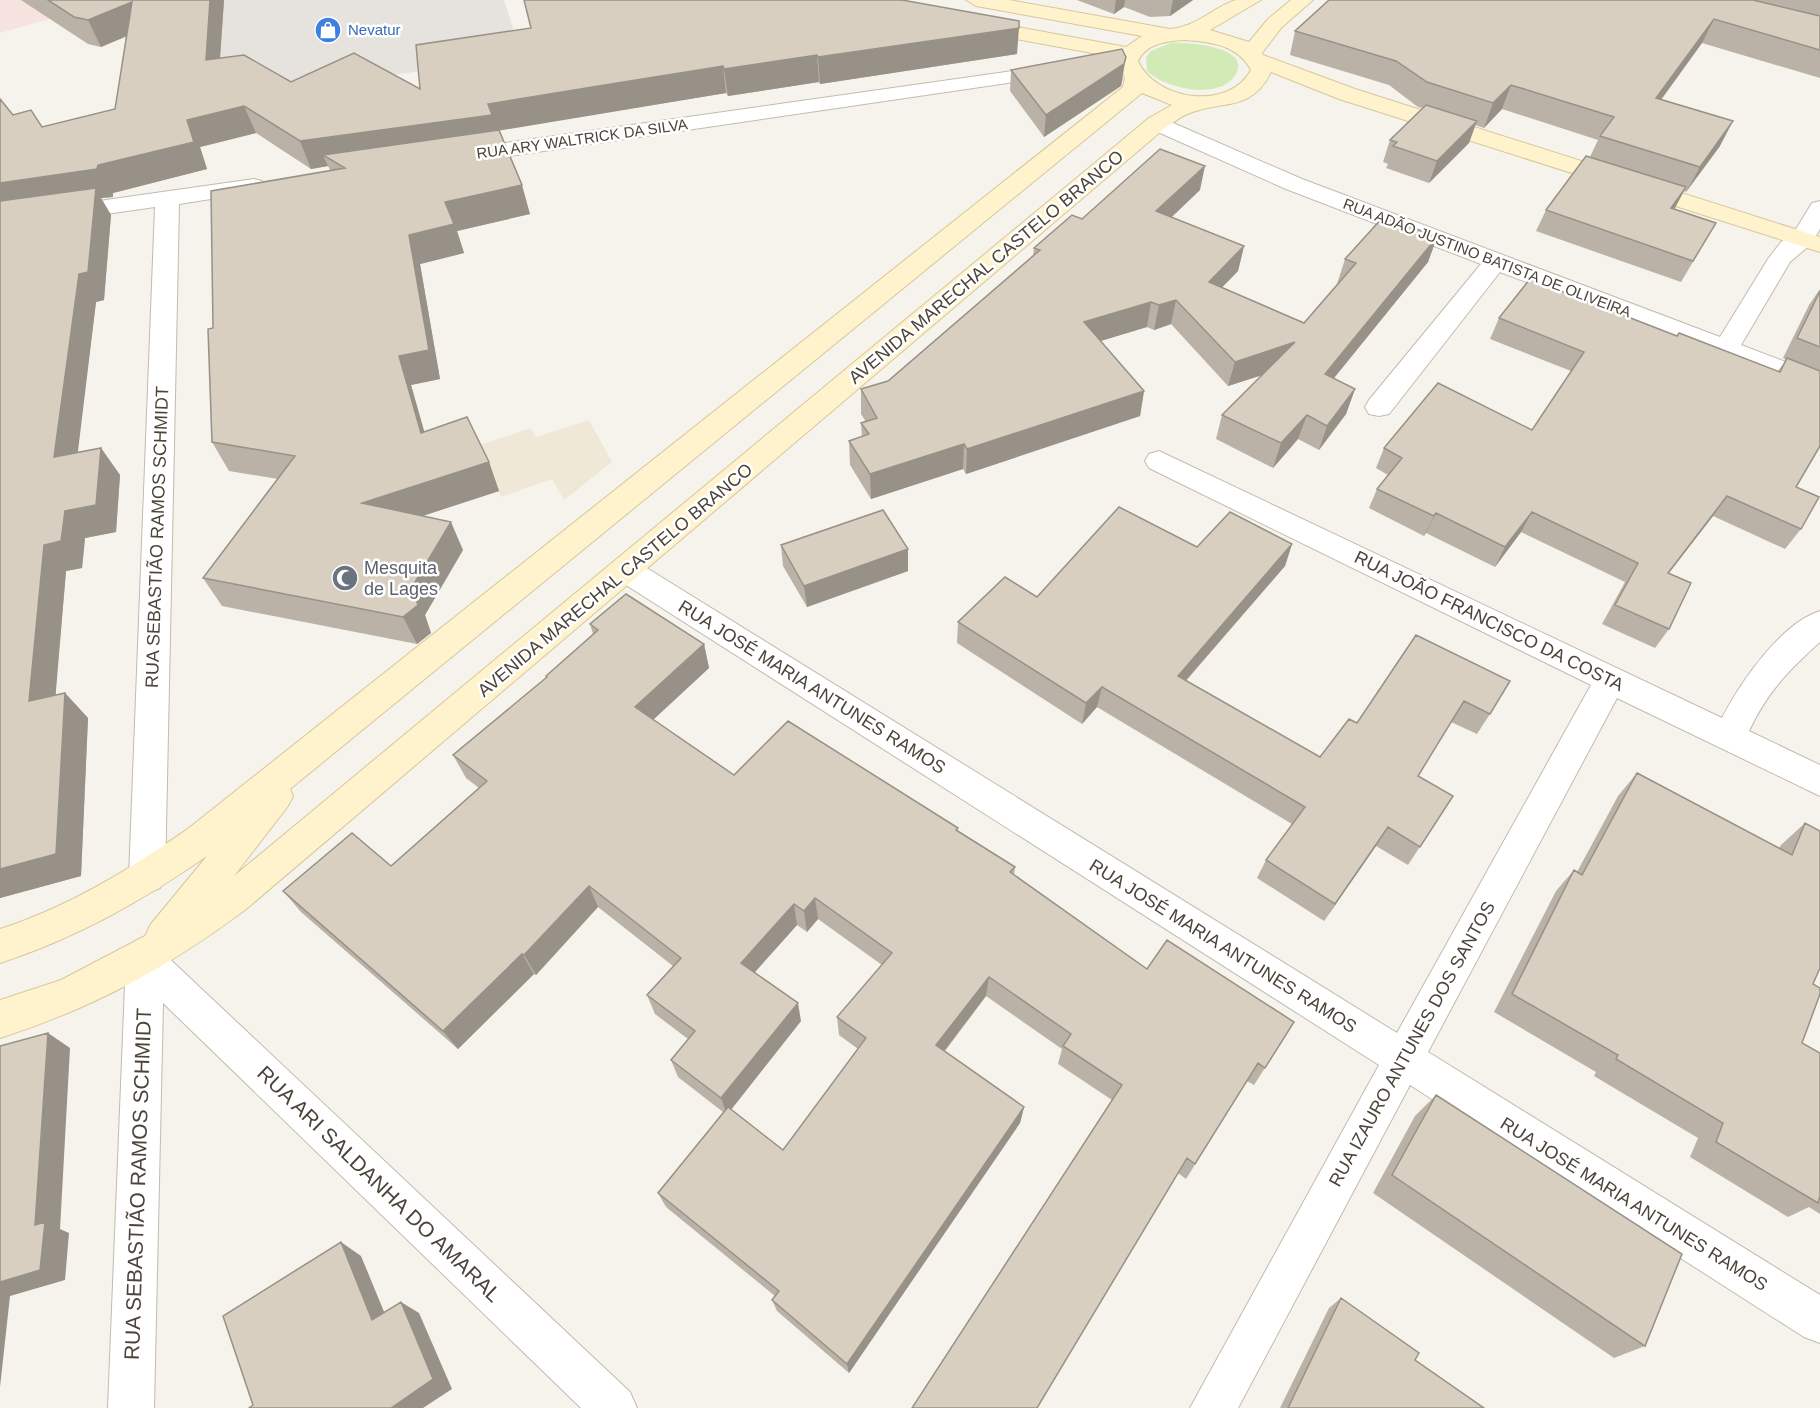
<svg xmlns="http://www.w3.org/2000/svg" width="1820" height="1408" viewBox="0 0 1820 1408" font-family="Helvetica,sans-serif">
	<style>
		.industrial { fill: #e6e2dd }
		.education { fill: #efe8d6 }
		.medical { fill: #f6e3e0 }
		.green { fill: #d2eab5 }
		.lines { fill: none; stroke-linecap: round; stroke-linejoin: round }
		.street-casing { stroke: #c2bbae; stroke-width: 2 }
		.secondary-casing { stroke: #d6c79b; stroke-width: 2 }
		.street { fill: #fff; fill-rule: evenodd }
		.secondary { fill: #fff3cd; fill-rule: evenodd }
		.wall { fill: #bab2a6; fill-rule: evenodd }
		.shaded-wall { fill: #979187 }
		.building { fill: #d8cfc1; stroke: #979187; stroke-width: 1.5 }
		.labels { text-anchor: middle; stroke-width: 5; stroke-linejoin: round; paint-order: stroke }
		.far-shop-label { font-size: 15px; fill: #366cbe; stroke: #fff; text-anchor: start }
		.far-street-label { font-size: 15px; fill: #4b4439; stroke: #fff }
		.street-label { font-size: 18px; fill: #4b4439; stroke: #fff }
		.worship-label { font-size: 18px; fill: #5b616d; stroke: #fff; text-anchor: start }
		.near-street-label { font-size: 21px; fill: #4b4439; stroke: #fff }
	</style>
	<rect width="100%" height="100%" fill="#f6f3ec"/>
	<path class="industrial" d="M 170,0 L 504,0 L 522,57 L 261,93 L 145,3 Z"/>
	<path class="education" d="M 589,420 L 612,462 L 564,500 L 552,479 L 501,497 L 477,446 L 531,428 L 536,437 Z"/>
	<path class="medical" d="M 0,0 L 115,0 L 0,33 Z"/>
	<path class="green" d="M 1171,43 C 1184,42 1252,46 1236,74 C 1221,101 1165,89 1147,71 L 1146,57 L 1151,51 Z"/>
	<g class="lines">
		<defs>
			<path id="street" d="M 1055,65 L 1062,67 L 1066,71 L 1062,75 L 462,163 L 454,161 L 451,156 L 454,151 L 462,149 Z
				M 1157,116 L 1302,179 L 1720,337 L 1768,259 L 1781,242 L 1793,234 L 1812,203 L 1820,201 L 1820,229 L 1811,244 L 1790,262 L 1741,345 L 1820,375 L 1820,394 L 1500,272 L 1389,414 L 1379,416 L 1369,414 L 1365,407 L 1369,400 L 1481,264 L 1286,189 L 1149,128 L 1146,123 L 1149,118 Z
				M 254,179 L 262,181 L 266,186 L 262,191 L 179,204 L 165,877 L 160,888 L 147,893 L 134,888 L 129,877 L 155,207 L 0,229 L 0,215 Z
				M 1159,451 L 1722,718 C 1740,683 1781,623 1820,611 L 1820,642 C 1788,671 1768,691 1749,731 L 1820,765 L 1820,796 L 1617,698 L 1428,1052 L 1820,1295 L 1820,1343 L 1804,1337 L 1410,1085 L 1238,1408 L 1190,1408 L 1379,1065 L 615,578 L 611,570 L 615,562 L 626,559 L 637,562 L 1397,1033 L 1591,685 L 1149,468 L 1145,461 L 1149,454 Z
				M 145,942 L 158,948 L 630,1392 L 637,1408 L 581,1408 L 163,1003 L 154,1408 L 108,1408 L 126,960 L 132,948 Z"/>
			<path id="secondary" d="M 966,0 L 1009,0 L 1170,29 C 1199,26 1213,7 1236,0 C 1243,0 1254,0 1261,0 L 1210,30 L 1249,42 L 1268,19 L 1291,0 L 1313,0 L 1282,27 L 1262,53 L 1263,55 L 1355,89 L 1820,237 L 1820,252 L 1339,99 L 1271,72 C 1251,112 1225,100 1190,113 C 1181,116 1173,123 1165,128 L 245,910 C 167,968 93,1008 0,1038 L 0,1000 L 61,980 L 145,936 L 151,924 L 207,856 C 142,901 76,938 0,963 L 0,929 C 69,907 130,869 189,828 L 1123,87 L 1125,78 L 1118,61 L 1119,58 L 973,31 L 966,29 L 963,25 L 966,21 L 973,19 L 1126,47 L 1142,36 L 976,6 ZM 1185,40 C 1211,42 1238,45 1251,70 C 1229,111 1156,101 1138,61 C 1147,43 1167,41 1185,40 ZM 1142,93 L 1172,105 L 1149,118 L 234,876 L 288,806 L 293,796 L 290,789 Z"/>
		</defs>
		<use href="#street" class="street-casing"/>
		<use href="#secondary" class="secondary-casing"/>
		<use href="#street" class="street"/>
		<use href="#secondary" class="secondary"/>
	</g>
	<path class="wall" d="M 21,0 L 224,0 L 220,58 L 291,82 L 420,89 L 416,45 L 1017,54 L 820,84 L 819,82 L 728,96 L 726,93 L 499,130 L 530,214 L 457,231 L 464,253 L 420,264 L 440,379 L 411,385 L 424,432 L 489,462 L 499,491 L 423,516 L 463,550 L 425,615 L 431,633 L 417,644 L 222,606 L 203,578 L 278,479 L 229,471 L 212,442 L 213,328 L 330,170 L 328,166 L 311,169 L 256,133 L 200,147 L 207,169 L 113,193 L 113,197 L 101,198 L 111,215 L 104,300 L 96,302 L 77,452 L 101,448 L 120,475 L 116,532 L 85,538 L 82,568 L 66,571 L 55,695 L 65,693 L 88,718 L 81,876 L 0,898 L 0,99 L 13,115 L 42,127 L 115,109 L 126,36 L 101,47 L 88,44 Z
		M 1077,0 L 1193,0 L 1170,16 L 1150,17 L 1124,7 L 1114,14 Z
		M 1329,0 L 1820,0 L 1820,78 L 1702,43 L 1661,100 L 1720,146 L 1686,192 L 1684,191 L 1674,209 L 1716,223 L 1681,282 L 1536,231 L 1546,210 L 1590,157 L 1598,140 L 1502,109 L 1484,128 L 1475,125 L 1469,143 L 1429,183 L 1386,168 L 1388,164 L 1383,162 L 1390,140 L 1423,108 L 1418,107 L 1389,85 L 1290,55 L 1295,31 Z
		M 1011,70 L 1123,78 L 1121,86 L 1044,137 L 1010,91 Z
		M 1200,190 L 1171,217 L 1244,246 L 1238,271 L 1222,287 L 1304,323 L 1338,284 L 1337,284 L 1345,259 L 1437,237 L 1428,262 L 1334,378 L 1355,389 L 1346,414 L 1319,450 L 1298,439 L 1273,468 L 1216,439 L 1222,415 L 1262,375 L 1228,386 L 1171,324 L 1154,330 L 1147,327 L 1100,341 L 1144,391 L 1140,416 L 966,474 L 963,469 L 871,499 L 850,465 L 849,441 L 862,437 L 861,423 L 866,422 L 861,414 L 861,389 L 888,381 L 1033,256 L 1034,248 L 1082,219 Z
		M 1820,289 L 1820,446 L 1796,487 L 1801,529 L 1785,549 L 1713,516 L 1669,573 L 1669,629 L 1655,648 L 1602,624 L 1625,582 L 1521,532 L 1495,567 L 1426,533 L 1424,536 L 1369,508 L 1377,489 L 1388,475 L 1376,468 L 1384,448 L 1532,430 L 1571,371 L 1490,339 L 1499,318 L 1677,336 L 1778,371 L 1786,360 L 1783,358 L 1809,305 Z
		M 1292,544 L 1285,566 L 1186,681 L 1320,757 L 1357,723 L 1416,635 L 1490,714 L 1477,734 L 1451,722 L 1418,776 L 1453,796 L 1408,865 L 1376,846 L 1324,921 L 1257,878 L 1266,860 L 1292,824 L 1097,707 L 1082,724 L 957,643 L 958,622 L 1197,547 Z
		M 781,545 L 908,549 L 908,571 L 807,607 L 783,566 Z
		M 590,624 L 704,644 L 709,668 L 653,720 L 734,775 L 958,832 L 1015,867 L 1014,875 L 1147,969 L 1294,1022 L 1254,1085 L 1247,1081 L 1186,1179 L 1178,1173 L 1112,1100 L 1058,1064 L 1062,1049 L 986,996 L 945,1051 L 1024,1107 L 1020,1123 L 849,1373 L 777,1311 L 772,1300 L 775,1296 L 666,1207 L 658,1193 L 723,1112 L 678,1077 L 671,1060 L 688,1039 L 655,1014 L 647,995 L 673,966 L 598,907 L 536,975 L 534,974 L 458,1049 L 301,912 L 283,891 L 391,866 L 479,788 L 466,778 L 453,755 L 546,678 L 546,676 L 593,634 ZM 818,919 L 882,965 L 837,1017 L 839,1035 L 858,1049 L 783,1150 L 731,1109 L 801,1021 L 755,972 L 797,925 L 807,932 Z
		M 1637,773 L 1779,848 L 1781,845 L 1805,823 L 1813,984 L 1802,1043 L 1820,1053 L 1820,1214 L 1809,1207 L 1788,1217 L 1690,1157 L 1698,1138 L 1594,1076 L 1596,1072 L 1494,1012 L 1556,891 L 1574,870 L 1577,872 L 1618,796 Z
		M 1436,1095 L 1645,1346 L 1614,1358 L 1373,1193 L 1415,1116 Z
		M 1341,1298 L 1415,1360 L 1484,1408 L 1280,1408 L 1329,1308 Z"/>
	<path class="shaded-wall" d="M 210,0 L 224,0 L 218,87 L 206,60 Z
		M 1116,0 L 1125,0 L 1124,7 L 1114,14 Z
		M 1173,0 L 1193,0 L 1170,16 Z
		M 132,2 L 144,29 L 101,47 L 88,20 Z
		M 1714,19 L 1702,43 L 1644,123 L 1656,98 Z
		M 1019,28 L 1017,54 L 820,84 L 818,57 Z
		M 817,55 L 819,82 L 728,96 L 724,69 Z
		M 1126,57 L 1121,86 L 1044,137 L 1046,115 Z
		M 723,66 L 726,93 L 497,131 L 323,155 L 328,166 L 311,169 L 300,141 L 488,104 Z
		M 1511,85 L 1502,109 L 1484,128 L 1493,103 Z
		M 244,106 L 256,133 L 200,147 L 207,169 L 113,193 L 113,197 L 101,198 L 111,215 L 104,300 L 96,302 L 74,484 L 54,457 L 79,274 L 0,213 L 0,183 L 98,165 L 187,120 Z
		M 1477,121 L 1469,143 L 1429,183 L 1437,161 Z
		M 1733,121 L 1720,146 L 1686,192 L 1700,167 Z
		M 1205,166 L 1200,190 L 1152,236 L 1156,211 Z
		M 522,185 L 530,214 L 457,231 L 464,253 L 420,264 L 440,379 L 411,385 L 433,462 L 421,433 L 399,356 L 409,235 L 445,202 Z
		M 1686,187 L 1675,208 L 1660,229 L 1671,208 Z
		M 1437,237 L 1428,262 L 1317,399 L 1325,374 Z
		M 1244,246 L 1238,271 L 1203,307 L 1209,282 Z
		M 1176,300 L 1171,324 L 1154,330 L 1159,305 Z
		M 1151,302 L 1147,327 L 1081,347 L 1084,322 Z
		M 1295,342 L 1288,367 L 1228,386 L 1235,362 Z
		M 1355,389 L 1346,414 L 1319,450 L 1327,426 Z
		M 1144,391 L 1140,416 L 966,474 L 967,449 Z
		M 1307,415 L 1298,439 L 1273,468 L 1281,443 Z
		M 964,444 L 963,469 L 871,499 L 870,474 Z
		M 101,448 L 120,475 L 116,532 L 85,538 L 82,568 L 66,571 L 53,726 L 29,701 L 44,545 Z
		M 489,462 L 499,491 L 376,531 L 362,503 Z
		M 1727,496 L 1713,516 L 1654,592 L 1668,573 Z
		M 1532,512 L 1521,532 L 1495,567 L 1505,547 Z
		M 1436,513 L 1426,533 L 1424,536 L 1434,516 Z
		M 451,522 L 463,550 L 425,615 L 431,633 L 417,644 L 403,617 L 412,587 Z
		M 1292,544 L 1285,566 L 1172,696 L 1178,676 Z
		M 908,549 L 908,571 L 807,607 L 804,586 Z
		M 704,644 L 709,668 L 642,730 L 635,707 Z
		M 1102,687 L 1097,707 L 1082,724 L 1086,703 Z
		M 65,693 L 88,718 L 81,876 L 0,898 L 0,869 Z
		M 1388,827 L 1376,846 L 1324,921 L 1335,904 Z
		M 589,886 L 598,907 L 536,975 L 524,955 Z
		M 815,898 L 818,919 L 807,932 L 804,911 Z
		M 794,904 L 797,925 L 746,982 L 741,963 Z
		M 522,954 L 534,974 L 458,1049 L 443,1031 Z
		M 989,977 L 986,996 L 935,1063 L 936,1045 Z
		M 798,1003 L 801,1021 L 727,1115 L 721,1098 Z
		M 48,1033 L 70,1048 L 60,1229 L 69,1233 L 65,1280 L 10,1296 L 0,1387 L 0,1282 L 35,1225 Z
		M 1024,1107 L 1020,1123 L 849,1373 L 847,1364 Z
		M 341,1242 L 361,1256 L 392,1331 L 372,1320 Z
		M 401,1302 L 419,1313 L 452,1389 L 423,1408 L 391,1408 Z"/>
	<path class="building" d="M 48,0 L 210,0 L 206,60 L 244,55 L 291,82 L 354,53 L 420,89 L 416,45 L 531,28 L 524,0 L 902,0 L 1019,21 L 1019,28 L 818,57 L 817,55 L 724,69 L 723,66 L 611,84 L 488,104 L 492,115 L 300,141 L 244,106 L 187,120 L 194,142 L 98,165 L 97,169 L 0,183 L 0,99 L 13,115 L 31,110 L 42,127 L 115,109 L 132,2 L 88,20 L 74,17 Z
		M 1329,0 L 1753,0 L 1820,16 L 1820,50 L 1714,19 L 1656,98 L 1733,121 L 1700,167 L 1600,136 L 1614,117 L 1511,85 L 1493,103 L 1427,82 L 1396,61 L 1295,31 Z
		M 1122,49 L 1126,57 L 1124,64 L 1046,115 L 1011,70 Z
		M 1426,105 L 1477,121 L 1437,161 L 1393,146 L 1397,142 L 1390,140 Z
		M 499,130 L 522,185 L 445,202 L 454,224 L 409,235 L 429,350 L 399,356 L 421,433 L 467,417 L 489,462 L 362,503 L 451,522 L 412,587 L 418,605 L 403,617 L 203,578 L 295,456 L 212,442 L 208,329 L 213,328 L 211,191 L 345,168 L 323,155 Z
		M 1160,149 L 1205,166 L 1156,211 L 1244,246 L 1209,282 L 1304,323 L 1356,263 L 1345,259 L 1384,216 L 1437,237 L 1325,374 L 1355,389 L 1327,426 L 1307,415 L 1281,443 L 1222,415 L 1295,342 L 1235,362 L 1176,300 L 1159,305 L 1151,302 L 1084,322 L 1144,391 L 967,449 L 964,444 L 870,474 L 849,441 L 869,434 L 861,423 L 877,418 L 861,389 L 888,381 L 1040,250 L 1034,248 L 1072,215 L 1082,219 Z
		M 1586,156 L 1686,187 L 1671,208 L 1716,223 L 1693,261 L 1546,210 Z
		M 96,188 L 88,272 L 79,274 L 54,457 L 101,448 L 96,505 L 65,511 L 61,541 L 44,545 L 29,701 L 65,693 L 56,854 L 0,869 L 0,201 Z
		M 1530,279 L 1677,336 L 1679,333 L 1780,372 L 1787,358 L 1820,371 L 1820,446 L 1796,487 L 1819,497 L 1801,529 L 1727,496 L 1668,573 L 1691,583 L 1669,629 L 1615,605 L 1638,563 L 1532,512 L 1505,547 L 1436,513 L 1434,516 L 1377,489 L 1402,458 L 1384,448 L 1438,383 L 1532,430 L 1584,352 L 1499,318 Z
		M 1820,291 L 1820,347 L 1797,338 Z
		M 1119,507 L 1197,547 L 1230,512 L 1292,544 L 1178,676 L 1320,757 L 1349,719 L 1357,723 L 1416,635 L 1510,681 L 1490,714 L 1464,701 L 1418,776 L 1453,796 L 1420,847 L 1388,827 L 1335,904 L 1266,860 L 1305,807 L 1102,687 L 1086,703 L 958,622 L 1005,577 L 1037,597 Z
		M 883,510 L 908,549 L 804,586 L 781,545 Z
		M 626,594 L 704,644 L 635,707 L 734,775 L 788,721 L 958,828 L 956,830 L 1015,867 L 1010,872 L 1147,969 L 1167,940 L 1294,1022 L 1265,1068 L 1258,1063 L 1195,1164 L 1187,1158 L 1037,1408 L 912,1408 L 1122,1085 L 1063,1046 L 1071,1034 L 989,977 L 936,1045 L 1024,1107 L 847,1364 L 772,1300 L 779,1291 L 658,1193 L 728,1107 L 783,1150 L 866,1038 L 837,1017 L 892,953 L 815,898 L 804,911 L 794,904 L 741,963 L 798,1003 L 721,1098 L 671,1060 L 695,1031 L 647,995 L 681,958 L 589,886 L 524,955 L 522,954 L 443,1031 L 283,891 L 352,833 L 391,866 L 487,781 L 453,755 L 547,677 L 546,676 L 598,630 L 590,624 Z
		M 1637,773 L 1792,855 L 1805,823 L 1820,831 L 1820,968 L 1813,984 L 1820,988 L 1820,994 L 1802,1043 L 1820,1053 L 1820,1196 L 1818,1203 L 1716,1142 L 1723,1123 L 1616,1059 L 1618,1055 L 1512,994 L 1574,870 L 1582,875 Z
		M 48,1033 L 35,1225 L 45,1222 L 40,1270 L 0,1282 L 0,1046 Z
		M 1436,1095 L 1682,1254 L 1645,1346 L 1392,1175 Z
		M 341,1242 L 372,1320 L 401,1302 L 433,1379 L 391,1408 L 249,1408 L 253,1405 L 223,1316 Z
		M 1341,1298 L 1419,1353 L 1415,1360 L 1484,1408 L 1288,1408 Z"/>
	<defs>
		<symbol id="shop-disc" viewBox="-11 -11 22 22"><circle r="9.5" fill="#3f7fe0" stroke="#fff"/><path d="M-5-2.5h2.3a2.7 3.5 0 0 1 5.4 0H5L5.5 6h-11ZM-1.5-2.5h3a1.5 2.3 0 0 0-3 0Z" fill="#fff"/></symbol>
		<symbol id="mosque-disc" viewBox="-11 -11 22 22"><circle r="9.5" fill="#6b7280" stroke="#fff"/><path d="M3.5-4.9A6 6 0 1 0 3.5 4.9A5 5 0 1 1 3.5-4.9Z" fill="#fff"/></symbol>
	</defs>
	<g fill-rule="evenodd">
		<use href="#shop-disc" x="313" y="15" width="30" height="30"/>
		<use href="#mosque-disc" x="330" y="563" width="30" height="30"/>
	</g>
	<g class="labels">
		<g class="far-shop-label">
			<text x="348" y="35">Nevatur</text>
		</g>
		<g class="far-street-label">
			<text transform="translate(582 139) rotate(-8)" y="5">RUA ARY WALTRICK DA SILVA</text>
			<text transform="translate(1487 258) rotate(21)" y="5">RUA ADÃO JUSTINO BATISTA DE OLIVEIRA</text>
		</g>
		<g class="street-label">
			<text transform="translate(986 267) rotate(-40)" y="6">AVENIDA MARECHAL CASTELO BRANCO</text>
			<text transform="translate(157 537) rotate(-88)" y="6">RUA SEBASTIÃO RAMOS SCHMIDT</text>
			<text transform="translate(615 580) rotate(-40)" y="6">AVENIDA MARECHAL CASTELO BRANCO</text>
			<text transform="translate(1489 621) rotate(26)" y="6">RUA JOÃO FRANCISCO DA COSTA</text>
			<text transform="translate(812 687) rotate(32)" y="6">RUA JOSÉ MARIA ANTUNES RAMOS</text>
			<text transform="translate(1223 946) rotate(32)" y="6">RUA JOSÉ MARIA ANTUNES RAMOS</text>
			<text transform="translate(1412 1044) rotate(-61)" y="6">RUA IZAURO ANTUNES DOS SANTOS</text>
			<text transform="translate(1634 1204) rotate(32)" y="6">RUA JOSÉ MARIA ANTUNES RAMOS</text>
		</g>
		<g class="worship-label">
			<text x="364" y="574">Mesquita<tspan x="364" dy="21">de Lages</tspan></text>
		</g>
		<g class="near-street-label">
			<text transform="translate(138 1184) rotate(-88)" y="7">RUA SEBASTIÃO RAMOS SCHMIDT</text>
			<text transform="translate(379 1184) rotate(44)" y="7">RUA ARI SALDANHA DO AMARAL</text>
		</g>
	</g>
</svg>
